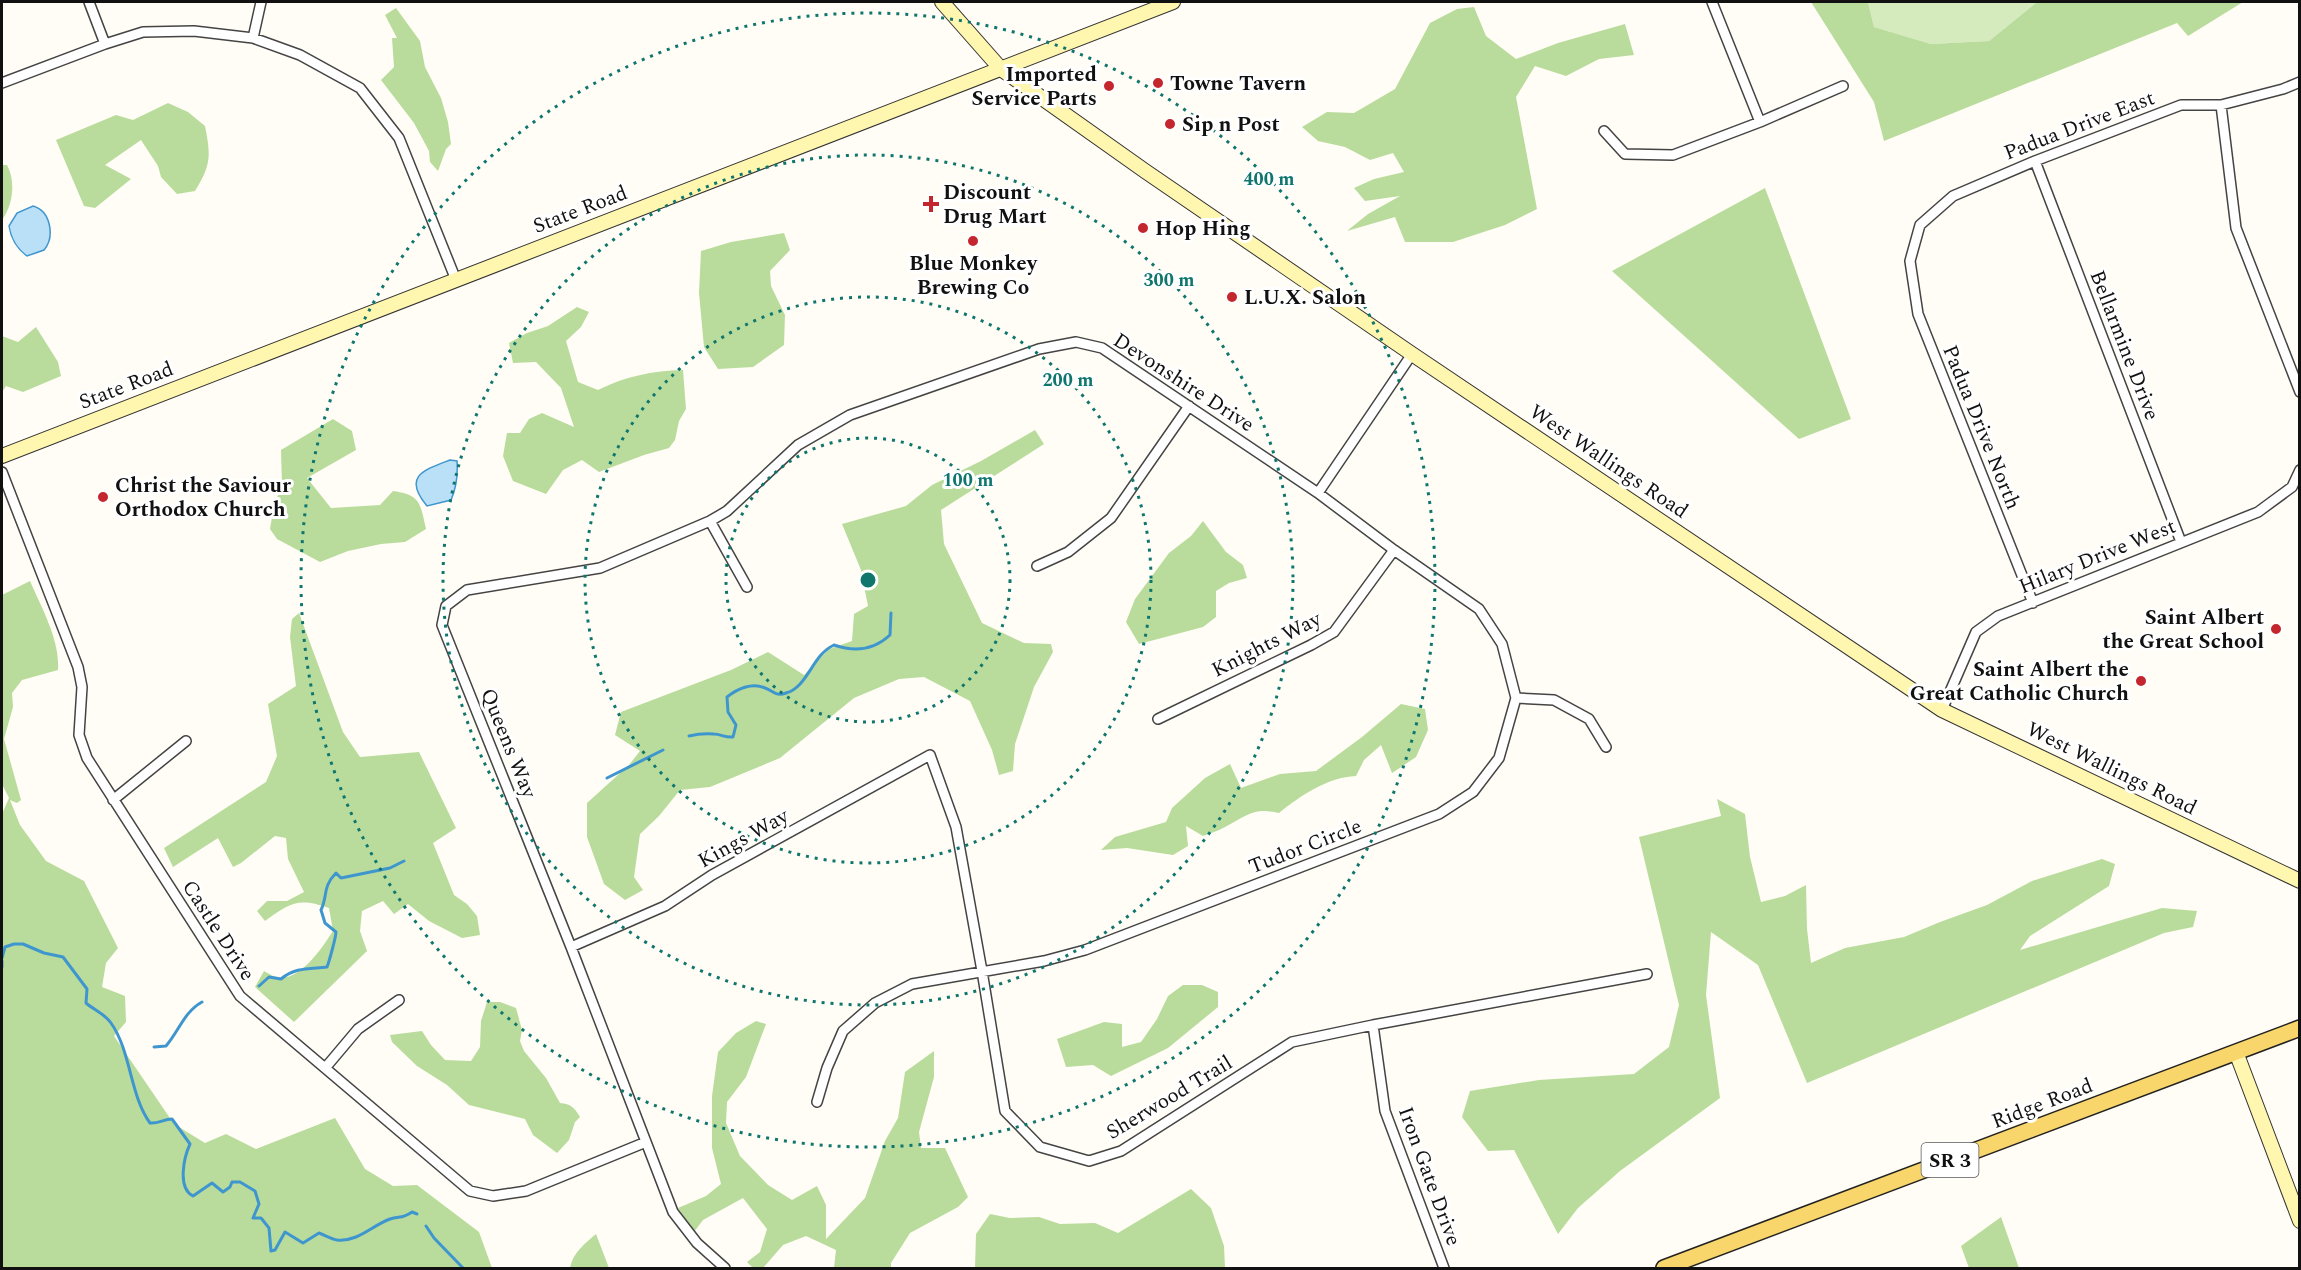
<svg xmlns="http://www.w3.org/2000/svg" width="2301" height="1270" viewBox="0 0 2301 1270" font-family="Spectral,serif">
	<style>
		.green { fill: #d5ebbd }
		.forest { fill: #b9dc9c }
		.water { fill: #b9e0f7; stroke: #3f96cf; stroke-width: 1.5 }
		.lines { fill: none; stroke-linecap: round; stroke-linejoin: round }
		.stream { stroke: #3f96cf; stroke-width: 3 }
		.street-casing { stroke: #444; stroke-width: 12 }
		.secondary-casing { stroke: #333; stroke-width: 16 }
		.primary-casing { stroke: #222; stroke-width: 18 }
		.street { stroke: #fff; stroke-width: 9 }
		.secondary { stroke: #fff6b0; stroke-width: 14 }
		.primary { stroke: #f9d66b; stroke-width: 15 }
		.ring { fill: none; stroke: #0f766e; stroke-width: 3; stroke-dasharray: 3 6 }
		.poi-dot { fill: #c4262e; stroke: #fff; stroke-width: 2 }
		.labels { text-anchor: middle; stroke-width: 6; stroke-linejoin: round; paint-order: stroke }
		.shield { fill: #fff; stroke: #585858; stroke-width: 1.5 }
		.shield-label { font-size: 20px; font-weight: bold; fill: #111 }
		.poi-label { font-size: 21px; font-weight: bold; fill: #111; stroke: #fff; text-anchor: start }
		.street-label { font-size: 21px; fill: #111; stroke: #fff }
		.centre { fill: #0f766e; stroke: #fff; stroke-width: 3 }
		.ring-label { font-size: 18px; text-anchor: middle; font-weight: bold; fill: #0f766e; stroke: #fff; stroke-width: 6; stroke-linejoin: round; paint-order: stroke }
	</style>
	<rect width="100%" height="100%" fill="#fffdf5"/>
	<path class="green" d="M 1868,2 L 2037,2 L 1989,41 L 1931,44 L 1874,27 Z"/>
	<path class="forest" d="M 1811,2 L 1868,2 L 1874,27 L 1931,44 L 1989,41 L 2037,2 L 2243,2 L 2188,36 L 2177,23 L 1884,141 L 1874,102 Z
		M 1474,7 L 1486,36 L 1516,59 L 1558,43 L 1625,24 L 1634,55 L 1599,59 L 1566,76 L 1535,66 L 1516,97 L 1537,209 L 1505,225 L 1453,242 L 1405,242 L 1395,217 L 1347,231 L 1368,214 L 1400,196 L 1365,201 L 1354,188 L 1374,179 L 1404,172 L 1393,153 L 1370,160 L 1345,147 L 1318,141 L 1302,127 L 1327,112 L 1354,113 L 1395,89 L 1430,23 L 1457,9 Z
		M 396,8 L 420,41 L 425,67 L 441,98 L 448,122 L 451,144 L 446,149 L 438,171 L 430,162 L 429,151 L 414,123 L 381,80 L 394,67 L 392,38 L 397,38 L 385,15 Z
		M 168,103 L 188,112 L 205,126 C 211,156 211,165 195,191 L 177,194 L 161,177 L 158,166 L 141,140 L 105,165 L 131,179 L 95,208 L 84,206 L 56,140 L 116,115 L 133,120 Z
		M 2,165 L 7,165 C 16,182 13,205 2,220 Z
		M 1765,188 L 1851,419 L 1799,439 L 1612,271 Z
		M 784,233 L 790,250 L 770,271 L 771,286 L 785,315 L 784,345 L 753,367 L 718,369 L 704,347 L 699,293 L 701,251 L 731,242 Z
		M 577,307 L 589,312 L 581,327 L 566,341 L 578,382 L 598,390 C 626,376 652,371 683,370 L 686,409 L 679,421 L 675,440 L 669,448 L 644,455 L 599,472 L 582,460 L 563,470 L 546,494 L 513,481 L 503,456 L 507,433 L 520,433 L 529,419 L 542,413 L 574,427 L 561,388 L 536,362 L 513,363 L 509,343 L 527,333 L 548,326 Z
		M 36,327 L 58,362 L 61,376 L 23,392 L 6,386 L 2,392 L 2,336 L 18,342 Z
		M 333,419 L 352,431 L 356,450 L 307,478 L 331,508 L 380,505 L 393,491 C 421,495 420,503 426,529 L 405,542 L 381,544 L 348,551 L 320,562 L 277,539 L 270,529 L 274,505 L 282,485 L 281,450 Z
		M 1035,430 L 1044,444 L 941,510 L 944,544 L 982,623 L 1024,643 L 1051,644 L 1053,652 L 1034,687 L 1015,744 L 1013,771 L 999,775 L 992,750 L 970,701 L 924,677 L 899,679 L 854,698 L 780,758 L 710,787 L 680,790 L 659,816 L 640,834 L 634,877 L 643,890 L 625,900 L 604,884 L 587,837 L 587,803 L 629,765 L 640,751 L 615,735 L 621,712 L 731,670 L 768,652 L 804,675 L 829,649 L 852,641 L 854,614 L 868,606 L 861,570 L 842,524 L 906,506 L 932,485 L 981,461 Z
		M 1203,521 L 1226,552 L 1243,565 L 1247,578 L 1229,583 L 1216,591 L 1216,617 L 1203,627 L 1139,644 L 1126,622 L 1135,599 L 1169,553 L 1191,536 Z
		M 30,581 C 42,609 60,640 58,670 L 22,680 L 12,693 L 13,707 L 4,739 L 21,800 L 17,803 L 10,800 L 20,825 L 46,861 L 84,881 L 118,948 L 106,963 L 102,987 L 125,996 L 126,1022 L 114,1036 L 174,1124 L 205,1143 L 226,1134 L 256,1149 L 335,1118 L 365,1169 L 393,1186 L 417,1185 L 479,1232 L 492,1268 L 2,1268 L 2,814 L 9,798 L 2,784 L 2,595 Z
		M 299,613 L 343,732 L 360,757 L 419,752 L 456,828 L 433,843 L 454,895 L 467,904 L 477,916 L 480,935 L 462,938 L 429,921 L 408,904 L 394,914 L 383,901 L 362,911 L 360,931 L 367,951 L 294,1022 L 255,987 L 264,971 C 269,974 276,978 281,978 C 303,977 322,948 333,931 L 329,908 C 298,897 290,903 265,921 L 257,911 L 267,901 L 287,901 L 304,892 L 288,859 L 286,838 L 275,836 L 241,863 L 233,867 L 218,838 L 173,867 L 164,848 L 266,782 L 277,756 L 268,704 L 296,686 L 290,637 L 292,619 Z
		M 1401,704 L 1425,709 L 1428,730 L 1416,757 L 1392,773 L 1381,745 L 1364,760 L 1356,776 C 1328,777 1300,796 1279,813 C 1253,807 1247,816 1225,827 C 1218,831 1210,833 1203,836 L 1186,826 L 1188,846 L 1173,855 L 1127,848 L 1101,850 L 1115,837 L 1166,822 L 1172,808 L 1205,778 L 1230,764 L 1241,788 L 1280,774 L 1316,771 L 1362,737 Z
		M 1717,799 L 1745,814 L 1750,857 L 1761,902 L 1785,896 L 1806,885 L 1807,929 L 1811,963 L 1845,948 L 1904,937 L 1940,922 L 1987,905 L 2032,881 L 2102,859 L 2115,864 L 2109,886 L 2030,936 L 2020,950 L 2162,908 L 2197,911 L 2193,927 L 2164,933 L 1807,1083 L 1758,965 L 1711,932 L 1706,995 L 1720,1098 L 1620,1171 L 1578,1208 L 1558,1234 L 1514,1150 L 1488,1151 L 1462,1117 L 1470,1091 L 1539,1080 L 1634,1074 L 1669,1047 L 1679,1005 L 1639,837 L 1721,816 Z
		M 1183,985 L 1202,985 L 1218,992 L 1218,1007 L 1168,1048 L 1111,1076 L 1093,1065 L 1066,1067 L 1057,1039 L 1104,1022 L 1122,1024 L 1122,1047 L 1141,1042 L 1157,1019 L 1168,996 Z
		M 487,1002 L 500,1002 L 516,1008 L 522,1030 L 520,1041 L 524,1051 L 546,1078 L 560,1103 C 571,1104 574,1107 580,1117 L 575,1122 L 569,1140 L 557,1153 L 533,1135 L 525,1119 L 469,1105 L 447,1085 L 417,1066 L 392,1042 L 390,1035 L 422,1031 L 431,1045 L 445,1060 L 471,1061 L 480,1047 L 481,1021 Z
		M 756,1021 L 766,1024 L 746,1077 L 727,1102 L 726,1123 L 740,1156 L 768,1185 L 792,1200 L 817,1186 L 826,1205 L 826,1239 L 865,1198 L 885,1141 L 898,1118 L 905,1072 L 934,1051 L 934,1077 L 919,1132 L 921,1148 L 945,1148 L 968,1197 L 958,1207 L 910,1233 L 891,1263 L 891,1268 L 834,1268 L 836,1250 L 806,1236 L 783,1245 L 763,1268 L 753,1268 L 747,1262 L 760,1252 L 767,1229 L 743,1198 L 703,1220 L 694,1232 L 678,1208 L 706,1196 L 721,1184 L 712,1148 L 712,1096 L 718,1052 L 736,1033 Z
		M 1191,1189 L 1211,1208 L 1224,1246 L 1225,1268 L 975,1268 L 976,1234 L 990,1214 L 1010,1218 L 1039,1217 L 1060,1224 L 1095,1223 L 1118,1233 Z
		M 2001,1217 L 2019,1268 L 1969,1268 L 1961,1246 Z
		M 596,1234 L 609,1268 L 570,1268 C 572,1254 585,1243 596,1234 Z"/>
	<path class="water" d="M 33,206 C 51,211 55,237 44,250 L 27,256 C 16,248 11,239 9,226 L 17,213 Z
		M 450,460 L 457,461 C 458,475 457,486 451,500 L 427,506 C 402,476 424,470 450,460 Z"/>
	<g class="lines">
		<path class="stream" d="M 689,736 C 697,734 705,733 714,734 C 721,734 725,738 733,737 L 736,725 L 728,712 L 727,697 C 737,689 752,682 765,688 C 774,691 776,697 786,693 C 808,687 812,655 834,645 C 854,652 874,650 890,635 L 891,613
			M 607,778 L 663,750
			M 2,958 L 5,947 L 14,944 L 23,944 L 44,953 L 63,957 L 87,989 L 86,1003 C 94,1010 105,1014 111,1023 C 131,1051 130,1096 150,1123 C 158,1124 164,1119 172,1119 L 190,1144 C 184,1157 177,1188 193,1196 L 212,1183 L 223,1192 L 230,1187 L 232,1182 L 240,1182 L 255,1191 L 259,1204 L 253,1218 L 261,1218 L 269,1228 L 271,1251 L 275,1250 L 285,1232 L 303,1243 L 319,1233 C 325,1235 331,1239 337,1240 C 358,1242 371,1226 390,1219 C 400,1216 402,1219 412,1212 L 417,1214
			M 2,961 L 2,967
			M 259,986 L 269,977 L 281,979 C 295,967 310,969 327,967 C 329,962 336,937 336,932 L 325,923 L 321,910 C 328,896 322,887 336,873 L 341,878 L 390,868 L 404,861
			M 154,1047 L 166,1046 C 179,1031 184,1012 202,1002
			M 426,1226 L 434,1238 L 463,1268"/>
		<defs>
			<path id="street" d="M 89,2 L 105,44
				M 1712,2 L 1760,122
				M 253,38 L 261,2
				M 2,83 L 105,44 L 143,32 L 194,31 L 253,38 L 300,55 L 360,88 L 399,138 L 456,280
				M 2221,105 L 2236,228 L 2300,392
				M 1604,131 L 1625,154 L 1673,155 L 1760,122 L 1843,86
				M 2035,161 L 2181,542
				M 2,472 L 78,667 L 82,687 L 79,735 L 87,758 L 240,996 L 470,1191 L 493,1196 L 526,1191 L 646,1142
				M 1318,493 L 1412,354
				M 710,521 L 747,587
				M 1037,566 L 1068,552 L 1111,518 L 1189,406
				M 2033,603 L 1918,314 L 1910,261 L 1920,225 L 1953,196 L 2035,161 L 2181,105 L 2221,105 L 2283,89 L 2300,82
				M 1516,698 L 1554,700 L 1589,719 L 1606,747
				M 1942,710 L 1976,632 L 1998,616 L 2258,512 L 2292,487 L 2300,470
				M 1158,719 L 1311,645 L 1334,632 L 1394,550
				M 113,800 L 186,741
				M 571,947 L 665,906 L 712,875 L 930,755 L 956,827 L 982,971 L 1005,1111 L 1040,1147 L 1089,1161 L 1121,1151 L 1292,1042 L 1373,1025 L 1647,974
				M 1373,1025 L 1385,1111 L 1444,1268
				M 326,1067 L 358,1029 L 399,1000
				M 725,1268 L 697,1243 L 673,1212 L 571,947 L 442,625 L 446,606 L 467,590 L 600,568 L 710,521 L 727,511 L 798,445 L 850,415 L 1039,349 L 1076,342 L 1102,348 L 1318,493 L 1394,550 L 1479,609 L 1502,644 L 1516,698 L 1499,758 L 1473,792 L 1439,814 L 1085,950 L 1044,961 L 912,984 L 875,1003 L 843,1031 L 827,1068 L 817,1102"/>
			<path id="secondary" d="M 942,2 L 1001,69 L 1145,171 L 1412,354 L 1942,710 L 2300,881
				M 2,456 L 1173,2
				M 2236,1052 L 2300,1221"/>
			<path id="primary" d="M 1664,1268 L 2300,1028"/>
		</defs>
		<use href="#street" class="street-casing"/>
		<use href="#secondary" class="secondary-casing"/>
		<use href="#primary" class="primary-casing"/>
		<use href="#street" class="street"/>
		<use href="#secondary" class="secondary"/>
		<use href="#primary" class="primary"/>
	</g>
	<g class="ring">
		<circle cx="868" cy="580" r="142"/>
		<circle cx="868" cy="580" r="283"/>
		<circle cx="868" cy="580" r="425"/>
		<circle cx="868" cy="580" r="567"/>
	</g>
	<g class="poi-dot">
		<circle cx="1158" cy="83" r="6"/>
		<circle cx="1109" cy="86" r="6"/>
		<circle cx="1170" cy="124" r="6"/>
		<path d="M928 195h6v6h6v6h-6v6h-6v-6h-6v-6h6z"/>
		<circle cx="1143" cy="228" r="6"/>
		<circle cx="973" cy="241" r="6"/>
		<circle cx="1232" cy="297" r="6"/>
		<circle cx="103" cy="497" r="6"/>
		<circle cx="2276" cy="629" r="6"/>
		<circle cx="2141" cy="681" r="6"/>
	</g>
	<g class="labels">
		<rect class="shield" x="1921.5" y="1143" width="57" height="34" rx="4.5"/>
		<g class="shield-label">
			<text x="1950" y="1167">SR 3</text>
		</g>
		<g class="poi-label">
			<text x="1097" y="81" text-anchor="end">Imported<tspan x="1097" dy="24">Service Parts</tspan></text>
			<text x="1170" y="90">Towne Tavern</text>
			<text x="1182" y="131">Sip n Post</text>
			<text x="943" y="199">Discount<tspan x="943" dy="24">Drug Mart</tspan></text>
			<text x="1155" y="235">Hop Hing</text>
			<text x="973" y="270" text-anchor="middle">Blue Monkey<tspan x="973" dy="24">Brewing Co</tspan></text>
			<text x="1244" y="304">L.U.X. Salon</text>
			<text x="115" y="492">Christ the Saviour<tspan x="115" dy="24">Orthodox Church</tspan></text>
			<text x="2264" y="624" text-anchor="end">Saint Albert<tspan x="2264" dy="24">the Great School</tspan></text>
			<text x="2129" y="676" text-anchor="end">Saint Albert the<tspan x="2129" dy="24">Great Catholic Church</tspan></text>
		</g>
		<g class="street-label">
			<text transform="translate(2079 125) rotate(-21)" y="7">Padua Drive East</text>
			<text transform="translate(580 209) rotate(-21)" y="7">State Road</text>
			<text transform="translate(2125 345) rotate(69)" y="7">Bellarmine Drive</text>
			<text transform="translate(1184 382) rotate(33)" y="7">Devonshire Drive</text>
			<text transform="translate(126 385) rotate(-21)" y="7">State Road</text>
			<text transform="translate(1982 427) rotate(68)" y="7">Padua Drive North</text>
			<text transform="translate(1609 461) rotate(34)" y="7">West Wallings Road</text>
			<text transform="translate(2097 556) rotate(-22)" y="7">Hilary Drive West</text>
			<text transform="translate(1266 644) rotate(-27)" y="7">Knights Way</text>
			<text transform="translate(509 743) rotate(68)" y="7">Queens Way</text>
			<text transform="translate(2112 768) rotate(26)" y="7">West Wallings Road</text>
			<text transform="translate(743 838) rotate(-29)" y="7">Kings Way</text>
			<text transform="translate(1305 846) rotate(-21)" y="7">Tudor Circle</text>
			<text transform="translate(219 930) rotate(57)" y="7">Castle Drive</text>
			<text transform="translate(1169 1097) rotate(-31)" y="7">Sherwood Trail</text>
			<text transform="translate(2042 1103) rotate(-21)" y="7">Ridge Road</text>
			<text transform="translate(1430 1176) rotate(70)" y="7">Iron Gate Drive</text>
		</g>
	</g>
	<circle cx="868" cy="580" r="9" class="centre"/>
	<g class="ring-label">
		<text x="1269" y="185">400 m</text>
		<text x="1169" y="286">300 m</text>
		<text x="1068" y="386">200 m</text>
		<text x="968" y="486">100 m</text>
	</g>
	<rect width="2301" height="1270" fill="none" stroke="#111111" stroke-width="6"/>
</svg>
